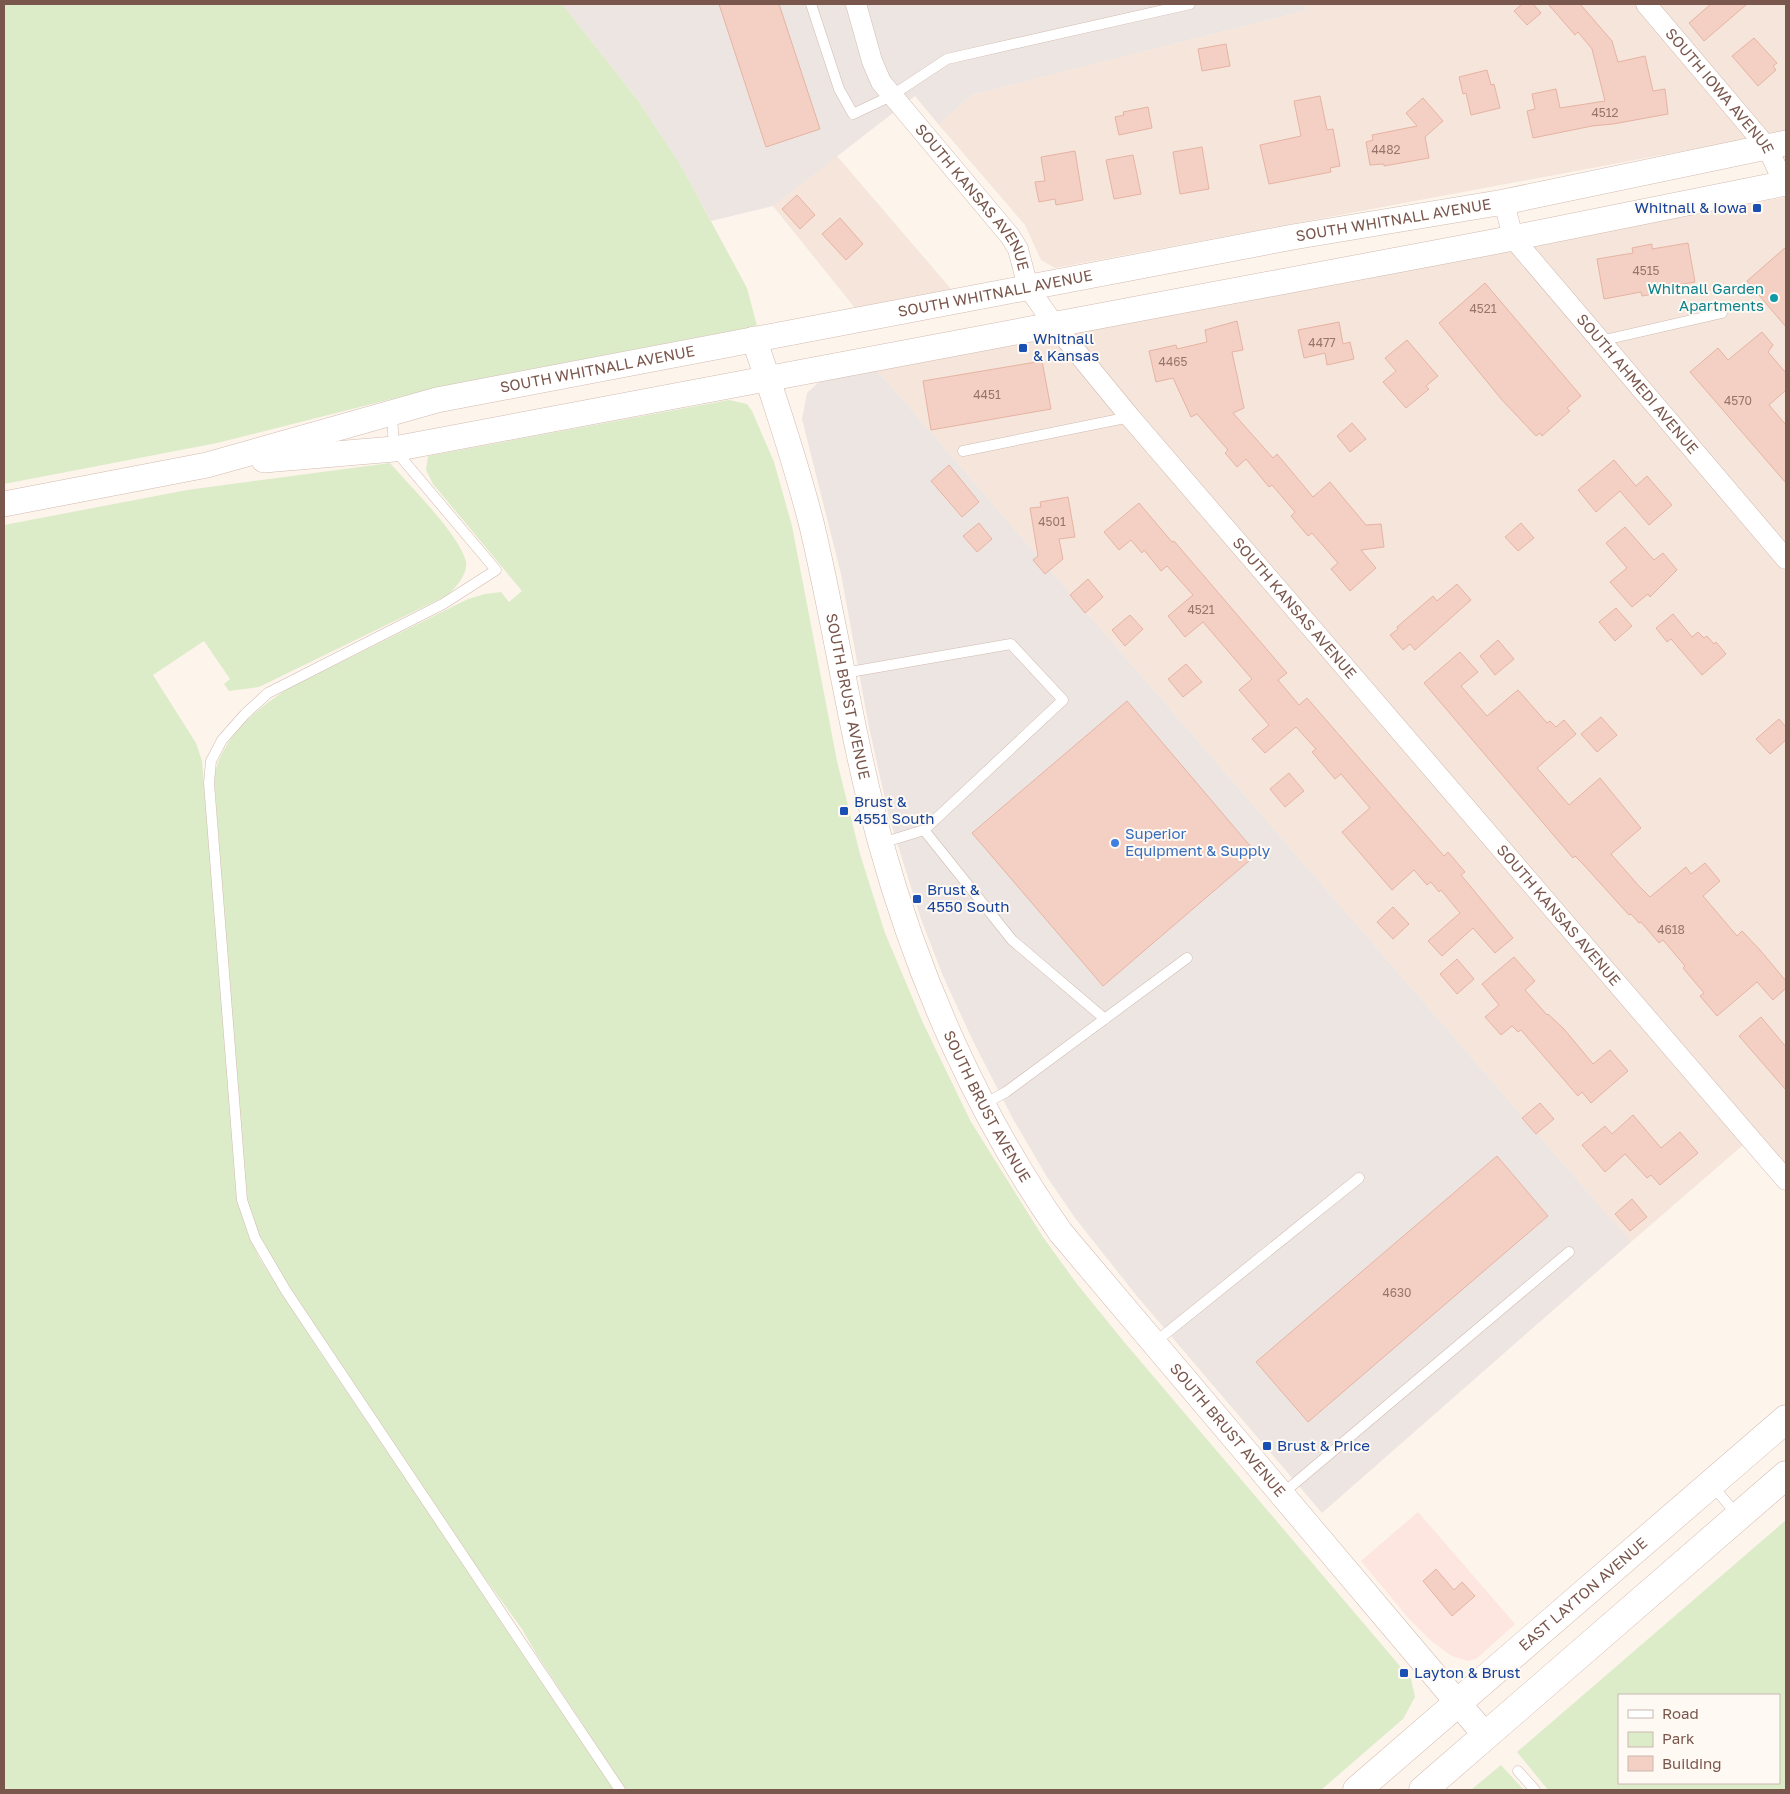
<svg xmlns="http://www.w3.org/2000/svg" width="1790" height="1794" viewBox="0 0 1790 1794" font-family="'Golos Text',sans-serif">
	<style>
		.residential { fill: #f5e5da }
		.commercial { fill: #fde5e0 }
		.industrial { fill: #ede5e1 }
		.green { fill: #dcecc9; fill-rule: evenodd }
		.building { fill: #f3d0c3; stroke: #e6b3a3 }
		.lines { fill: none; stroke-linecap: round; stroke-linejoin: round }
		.service-casing { stroke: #d1bab0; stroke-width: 11 }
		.minor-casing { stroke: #d1bab0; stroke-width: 21 }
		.tertiary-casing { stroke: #d1bab0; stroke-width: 26 }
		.secondary-casing { stroke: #d6bcb0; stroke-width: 29 }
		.service { stroke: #fff; stroke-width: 10 }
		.minor { stroke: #fff; stroke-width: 20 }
		.tertiary { stroke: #fff; stroke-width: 25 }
		.secondary { stroke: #fff; stroke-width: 28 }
		.transit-dot { fill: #1a4fb4; stroke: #fff9f3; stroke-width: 2 }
		.culture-dot { fill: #0f9aa8; stroke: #fff9f3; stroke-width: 2 }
		.shop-dot { fill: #3f7fe0; stroke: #fff9f3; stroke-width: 2 }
		.labels { text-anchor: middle; stroke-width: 4; stroke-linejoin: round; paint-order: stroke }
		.number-label { font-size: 12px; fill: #98756a }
		.street-label { font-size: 15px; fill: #7a574d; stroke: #fff9f3 }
		.transit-label { font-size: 15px; fill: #164399; stroke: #fff9f3; text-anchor: start }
		.culture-label { font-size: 15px; fill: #0d838f; stroke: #fff9f3; text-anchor: end }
		.shop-label { font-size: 15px; fill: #366cbe; stroke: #fff9f3; text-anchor: start }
	</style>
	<rect width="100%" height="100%" fill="#fdf4ec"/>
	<path class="residential" d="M 1303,4 L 1786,4 L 1786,132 L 1055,268 L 1041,260 L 1025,225 L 939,125 L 971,95 L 1308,10 Z
		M 837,156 L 951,289 L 855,308 L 773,206 Z
		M 1786,197 L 1786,1166 L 1758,1132 L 1631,1242 L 877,370 Z"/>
	<path class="commercial" d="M 1418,1512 L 1515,1624 L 1476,1659 L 1467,1661 L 1450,1655 L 1430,1640 L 1410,1620 L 1361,1561 Z"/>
	<path class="industrial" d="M 562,4 L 1303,4 L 1308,10 L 971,95 L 939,125 L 915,96 L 773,206 L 711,221 L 680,164 L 637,99 Z
		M 877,370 L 1631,1242 L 1322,1513 L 1136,1295 L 1075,1218 L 1047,1177 L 1013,1119 L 973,1041 L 943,976 L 921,919 L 889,817 L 869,727 L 841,574 L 802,419 L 807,393 L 821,380 Z"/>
	<path class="green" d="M 4,4 L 562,4 L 637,99 L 680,164 L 747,288 L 757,326 L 443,386 L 217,443 L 4,484 Z
		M 729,400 L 747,404 L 752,411 L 774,462 L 792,526 L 837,761 L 860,854 L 885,933 L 923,1023 L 971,1122 L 1043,1237 L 1077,1284 L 1125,1343 L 1411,1679 L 1415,1697 L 1403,1719 L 1321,1790 L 626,1790 L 537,1655 L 522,1629 L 473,1562 L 293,1296 L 260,1240 L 246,1197 L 242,1155 L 214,776 C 222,737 259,706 291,687 L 468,599 L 485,594 L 501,592 L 509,602 L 522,591 L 433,484 L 426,470 L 428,456 Z
		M 390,463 C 408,484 461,536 466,562 C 468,574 456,587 448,595 L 259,687 L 229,691 L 224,684 L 230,679 L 204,641 L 153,675 L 196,743 L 202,761 L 240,1209 L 248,1234 L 260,1259 L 320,1352 L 615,1790 L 4,1790 L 4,525 L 187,490 Z
		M 1786,1520 L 1786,1790 L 1548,1790 L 1517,1752 ZM 1779,1695 L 1779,1783 L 1619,1783 L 1619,1695 Z
		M 1501,1765 L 1524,1790 L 1471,1790 Z"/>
	<path class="building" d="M 719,4 L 779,4 L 820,129 L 766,147 Z
		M 1522,4 L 1533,4 L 1541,13 L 1527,25 L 1514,11 Z
		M 1548,4 L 1580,4 L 1612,41 L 1618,62 L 1645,56 L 1653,91 L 1665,89 L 1668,114 L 1613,124 L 1592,126 L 1533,138 L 1527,111 L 1535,109 L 1532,94 L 1556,89 L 1560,108 L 1605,101 L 1592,49 L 1578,32 L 1575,35 Z
		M 1711,4 L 1747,4 L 1704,41 L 1689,23 Z
		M 1754,38 L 1777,63 L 1773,66 L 1776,70 L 1758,86 L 1732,56 Z
		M 1226,44 L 1230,66 L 1202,71 L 1198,49 Z
		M 1487,70 L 1491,85 L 1494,84 L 1500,108 L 1471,115 L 1466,93 L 1463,94 L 1459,77 Z
		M 1320,96 L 1327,130 L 1333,129 L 1340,166 L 1330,168 L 1331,172 L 1269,184 L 1260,145 L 1301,136 L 1294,101 Z
		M 1423,98 L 1443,121 L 1425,137 L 1429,158 L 1384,166 L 1384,164 L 1370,165 L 1366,142 L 1373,140 L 1372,135 L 1417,126 L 1406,113 Z
		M 1148,107 L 1152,128 L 1119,135 L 1115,117 L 1124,115 L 1123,112 Z
		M 1202,147 L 1209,189 L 1180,194 L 1173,152 Z
		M 1075,151 L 1083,200 L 1056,205 L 1055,199 L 1039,202 L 1035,182 L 1045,181 L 1041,157 Z
		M 1133,155 L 1141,194 L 1114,199 L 1106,160 Z
		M 797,195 L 815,215 L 800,229 L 782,209 Z
		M 840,218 L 863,244 L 846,260 L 822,234 Z
		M 1688,243 L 1695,282 L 1659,288 L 1660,293 L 1642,296 L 1641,292 L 1604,299 L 1597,259 L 1633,253 L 1632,248 L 1652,244 L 1652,249 Z
		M 1786,247 L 1786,327 L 1747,281 Z
		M 1485,283 L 1581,396 L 1567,408 L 1570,411 L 1542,436 L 1540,433 L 1536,436 L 1502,400 L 1439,323 Z
		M 1237,321 L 1243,350 L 1232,352 L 1244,408 L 1233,413 L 1273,458 L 1277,454 L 1282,460 L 1313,497 L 1330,482 L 1366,525 L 1381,524 L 1384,547 L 1361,550 L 1376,568 L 1350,591 L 1331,569 L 1338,563 L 1312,533 L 1308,536 L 1291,516 L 1295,512 L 1272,485 L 1269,487 L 1246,459 L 1237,467 L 1225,453 L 1228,450 L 1197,414 L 1191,417 L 1173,378 L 1156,382 L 1149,351 L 1176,345 L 1177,349 L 1207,342 L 1205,330 Z
		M 1339,322 L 1343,344 L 1350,342 L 1354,359 L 1327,365 L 1325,353 L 1304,358 L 1298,330 Z
		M 1762,332 L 1773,345 L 1768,352 L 1786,373 L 1786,390 L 1769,405 L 1786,425 L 1786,483 L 1690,372 L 1718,348 L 1728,360 Z
		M 1407,340 L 1438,376 L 1426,386 L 1429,389 L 1406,408 L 1383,382 L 1396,371 L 1385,358 Z
		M 1042,361 L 1051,409 L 931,430 L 923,381 Z
		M 1352,423 L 1366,439 L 1350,452 L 1337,436 Z
		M 1614,460 L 1636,486 L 1647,476 L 1672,505 L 1649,525 L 1620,491 L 1596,512 L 1578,490 Z
		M 949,465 L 979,502 L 962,517 L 931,481 Z
		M 1068,497 L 1075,537 L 1059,539 L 1063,559 L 1045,574 L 1033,560 L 1038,556 L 1030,508 L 1041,507 L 1040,502 Z
		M 1139,503 L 1172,542 L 1174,541 L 1287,673 L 1278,680 L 1299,705 L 1307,698 L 1444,856 L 1448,852 L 1465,872 L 1461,875 L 1513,938 L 1495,953 L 1473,928 L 1442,956 L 1428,941 L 1460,913 L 1441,890 L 1439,892 L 1431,882 L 1427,885 L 1414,870 L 1392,890 L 1342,832 L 1370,808 L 1341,774 L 1335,779 L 1312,752 L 1316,749 L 1296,727 L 1265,753 L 1252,739 L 1269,725 L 1239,690 L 1252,679 L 1203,622 L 1185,637 L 1168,616 L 1193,595 L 1167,566 L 1161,571 L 1144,550 L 1142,553 L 1131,540 L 1119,550 L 1104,532 Z
		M 979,523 L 992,539 L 977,552 L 963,536 Z
		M 1521,523 L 1534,538 L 1518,551 L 1505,537 Z
		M 1625,527 L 1654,560 L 1663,553 L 1677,570 L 1650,597 L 1648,594 L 1632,607 L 1610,582 L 1627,568 L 1606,543 Z
		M 1088,579 L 1103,597 L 1085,613 L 1070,595 Z
		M 1457,584 L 1471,600 L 1415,650 L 1410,644 L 1403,650 L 1390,635 L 1398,629 L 1397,627 L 1433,596 L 1437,601 Z
		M 1616,608 L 1632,626 L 1615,641 L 1599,622 Z
		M 1673,614 L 1692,637 L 1698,632 L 1704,638 L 1707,636 L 1714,644 L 1716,642 L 1726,654 L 1702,675 L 1671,639 L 1667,642 L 1656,628 Z
		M 1130,615 L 1143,629 L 1125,646 L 1112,630 Z
		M 1498,640 L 1514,659 L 1495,675 L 1480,656 Z
		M 1460,652 L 1478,672 L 1461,686 L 1487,716 L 1518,690 L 1547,723 L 1550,721 L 1556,727 L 1564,720 L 1576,734 L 1537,768 L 1569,805 L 1600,778 L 1641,828 L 1611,854 L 1638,885 L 1650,897 L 1686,867 L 1691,874 L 1705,863 L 1720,881 L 1703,896 L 1737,936 L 1742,931 L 1760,950 L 1786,981 L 1786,988 L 1773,1000 L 1757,982 L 1717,1016 L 1700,996 L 1704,993 L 1683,968 L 1685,966 L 1663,940 L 1659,943 L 1641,922 L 1639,923 L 1631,914 L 1629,915 L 1583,864 L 1575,856 L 1573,858 L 1424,683 Z
		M 1186,664 L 1202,682 L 1183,697 L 1168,679 Z
		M 1127,701 L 1257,854 L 1103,986 L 972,833 Z
		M 1601,717 L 1617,735 L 1597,752 L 1581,734 Z
		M 1779,719 L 1786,727 L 1786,740 L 1770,754 L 1756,739 Z
		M 1289,773 L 1304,791 L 1285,807 L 1270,789 Z
		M 1393,907 L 1409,924 L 1393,939 L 1377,922 Z
		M 1514,957 L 1535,981 L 1525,990 L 1547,1015 L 1548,1014 L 1564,1029 L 1593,1064 L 1610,1050 L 1628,1071 L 1591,1103 L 1582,1092 L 1578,1096 L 1521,1030 L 1518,1032 L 1512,1026 L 1501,1035 L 1485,1017 L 1499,1005 L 1482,984 Z
		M 1457,959 L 1474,979 L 1457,994 L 1440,974 Z
		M 1761,1017 L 1786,1047 L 1786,1090 L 1739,1036 Z
		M 1540,1103 L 1554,1119 L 1536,1134 L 1522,1118 Z
		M 1633,1115 L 1661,1148 L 1680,1132 L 1698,1153 L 1660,1185 L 1651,1175 L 1647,1178 L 1625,1154 L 1605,1172 L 1582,1145 L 1605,1126 L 1612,1134 Z
		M 1497,1156 L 1548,1216 L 1308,1422 L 1256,1362 Z
		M 1632,1199 L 1647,1217 L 1630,1231 L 1615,1214 Z
		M 1436,1569 L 1454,1590 L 1462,1582 L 1475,1596 L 1452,1616 L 1423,1581 Z"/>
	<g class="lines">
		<defs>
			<path id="service" d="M 811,4 L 839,89 L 853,114 L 891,96 L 947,59 L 1190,4
				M 1600,341 L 1722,313
				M 392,413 L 394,449 L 496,570 L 443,604 L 268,693 L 245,714 L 222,740 L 211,761 L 209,783 L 242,1200 L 255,1238 L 286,1291 L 620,1790
				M 963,451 L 1130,417
				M 844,673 L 1011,644 L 1063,700 L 924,830 L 882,843
				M 924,830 L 1012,940 L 1105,1019
				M 984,1104 L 1006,1092 L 1187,958
				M 1154,1343 L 1359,1178
				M 1712,1485 L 1738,1516
				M 1282,1494 L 1569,1252
				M 1518,1771 L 1535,1790"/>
			<g id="minor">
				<path id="s1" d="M 856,4 L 872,61 L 881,82 L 1010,236 L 1018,249 L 1028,287 L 1053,323 L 1130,417 L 1786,1180"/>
				<path id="s2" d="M 1646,4 L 1767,147 L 1784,183"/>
				<path id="s3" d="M 1504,202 L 1513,238 L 1786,559"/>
			</g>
			<g id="tertiary">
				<path id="s4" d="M 754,339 C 775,400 796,463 812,526 C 837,632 852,739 881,844 C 919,981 979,1117 1061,1233 L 1486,1736"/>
				<path d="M 264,460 L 394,449 L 1498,241 L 1786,183"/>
				<path id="s5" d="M 4,504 L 207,465 L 437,400 L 1293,237 L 1504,202 L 1786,143"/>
			</g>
			<g id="secondary">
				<path id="s6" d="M 1357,1790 L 1786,1419"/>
				<path d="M 1423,1790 L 1786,1475"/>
			</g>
		</defs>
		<use href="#service" class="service-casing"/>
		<use href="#minor" class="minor-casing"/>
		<use href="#tertiary" class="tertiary-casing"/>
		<use href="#secondary" class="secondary-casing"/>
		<use href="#service" class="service"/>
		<use href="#minor" class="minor"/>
		<use href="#tertiary" class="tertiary"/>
		<use href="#secondary" class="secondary"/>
	</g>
	<g class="transit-dot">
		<rect x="1752" y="203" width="10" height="10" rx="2.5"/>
		<rect x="1018" y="343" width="10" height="10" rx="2.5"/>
		<rect x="839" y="806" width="10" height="10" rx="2.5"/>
		<rect x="912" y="894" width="10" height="10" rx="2.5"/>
		<rect x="1262" y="1441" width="10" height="10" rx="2.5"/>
		<rect x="1399" y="1668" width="10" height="10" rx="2.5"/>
	</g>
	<circle class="culture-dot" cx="1774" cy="298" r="5"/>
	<circle class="shop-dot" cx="1115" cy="843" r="5"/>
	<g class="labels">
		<g class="number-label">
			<text x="1605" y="117">4512</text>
			<text x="1386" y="154">4482</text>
			<text x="1646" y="275">4515</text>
			<text x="1483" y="313">4521</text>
			<text x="1322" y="347">4477</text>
			<text x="1173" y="366">4465</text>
			<text x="987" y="399">4451</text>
			<text x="1738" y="405">4570</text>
			<text x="1052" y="526">4501</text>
			<text x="1201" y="614">4521</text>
			<text x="1671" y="934">4618</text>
			<text x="1397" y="1297">4630</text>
		</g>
		<g class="street-label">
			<text dy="5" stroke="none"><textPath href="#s2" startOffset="114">SOUTH IOWA AVENUE</textPath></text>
			<text dy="5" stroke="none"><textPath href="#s1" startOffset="230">SOUTH KANSAS AVENUE</textPath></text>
			<text dy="5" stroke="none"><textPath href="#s5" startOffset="1419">SOUTH WHITNALL AVENUE</textPath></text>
			<text dy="5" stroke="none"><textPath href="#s5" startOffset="1014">SOUTH WHITNALL AVENUE</textPath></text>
			<text dy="5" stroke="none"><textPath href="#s5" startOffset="609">SOUTH WHITNALL AVENUE</textPath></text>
			<text dy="5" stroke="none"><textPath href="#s3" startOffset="229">SOUTH AHMEDI AVENUE</textPath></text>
			<text dy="5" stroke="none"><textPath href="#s1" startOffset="755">SOUTH KANSAS AVENUE</textPath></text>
			<text dy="5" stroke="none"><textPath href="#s4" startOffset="370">SOUTH BRUST AVENUE</textPath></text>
			<text dy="5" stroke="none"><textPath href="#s1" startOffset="1160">SOUTH KANSAS AVENUE</textPath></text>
			<text dy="5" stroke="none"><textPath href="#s4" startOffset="805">SOUTH BRUST AVENUE</textPath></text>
			<text dy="5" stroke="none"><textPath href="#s4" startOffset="1210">SOUTH BRUST AVENUE</textPath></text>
			<text dy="5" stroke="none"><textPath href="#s6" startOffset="299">EAST LAYTON AVENUE</textPath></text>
		</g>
		<g class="transit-label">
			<text x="1747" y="213" text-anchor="end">Whitnall &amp; Iowa</text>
			<text x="1033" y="344">Whitnall<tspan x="1033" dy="17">&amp; Kansas</tspan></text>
			<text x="854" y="807">Brust &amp;<tspan x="854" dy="17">4551 South</tspan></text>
			<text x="927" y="895">Brust &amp;<tspan x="927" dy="17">4550 South</tspan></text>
			<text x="1277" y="1451">Brust &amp; Price</text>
			<text x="1414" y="1678">Layton &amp; Brust</text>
		</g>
		<g class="culture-label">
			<text x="1764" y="294">Whitnall Garden<tspan x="1764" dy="17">Apartments</tspan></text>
		</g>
		<g class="shop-label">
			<text x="1125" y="839">Superior<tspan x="1125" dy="17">Equipment &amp; Supply</tspan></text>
		</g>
	</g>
	<rect width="1790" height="1794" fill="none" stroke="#7a574d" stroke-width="10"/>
	<rect x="1618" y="1694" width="162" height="90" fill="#fff9f3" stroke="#cab8b1"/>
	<rect x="1628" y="1710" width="25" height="8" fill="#ffffff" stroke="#cab8b1"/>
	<text x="1662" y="1719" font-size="15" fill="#7a574d">Road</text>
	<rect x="1628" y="1732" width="25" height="15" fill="#dcecc9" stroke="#cab8b1"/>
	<text x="1662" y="1744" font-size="15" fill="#7a574d">Park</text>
	<rect x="1628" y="1756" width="25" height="15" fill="#f3d0c3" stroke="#cab8b1"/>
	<text x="1662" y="1769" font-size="15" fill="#7a574d">Building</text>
</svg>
